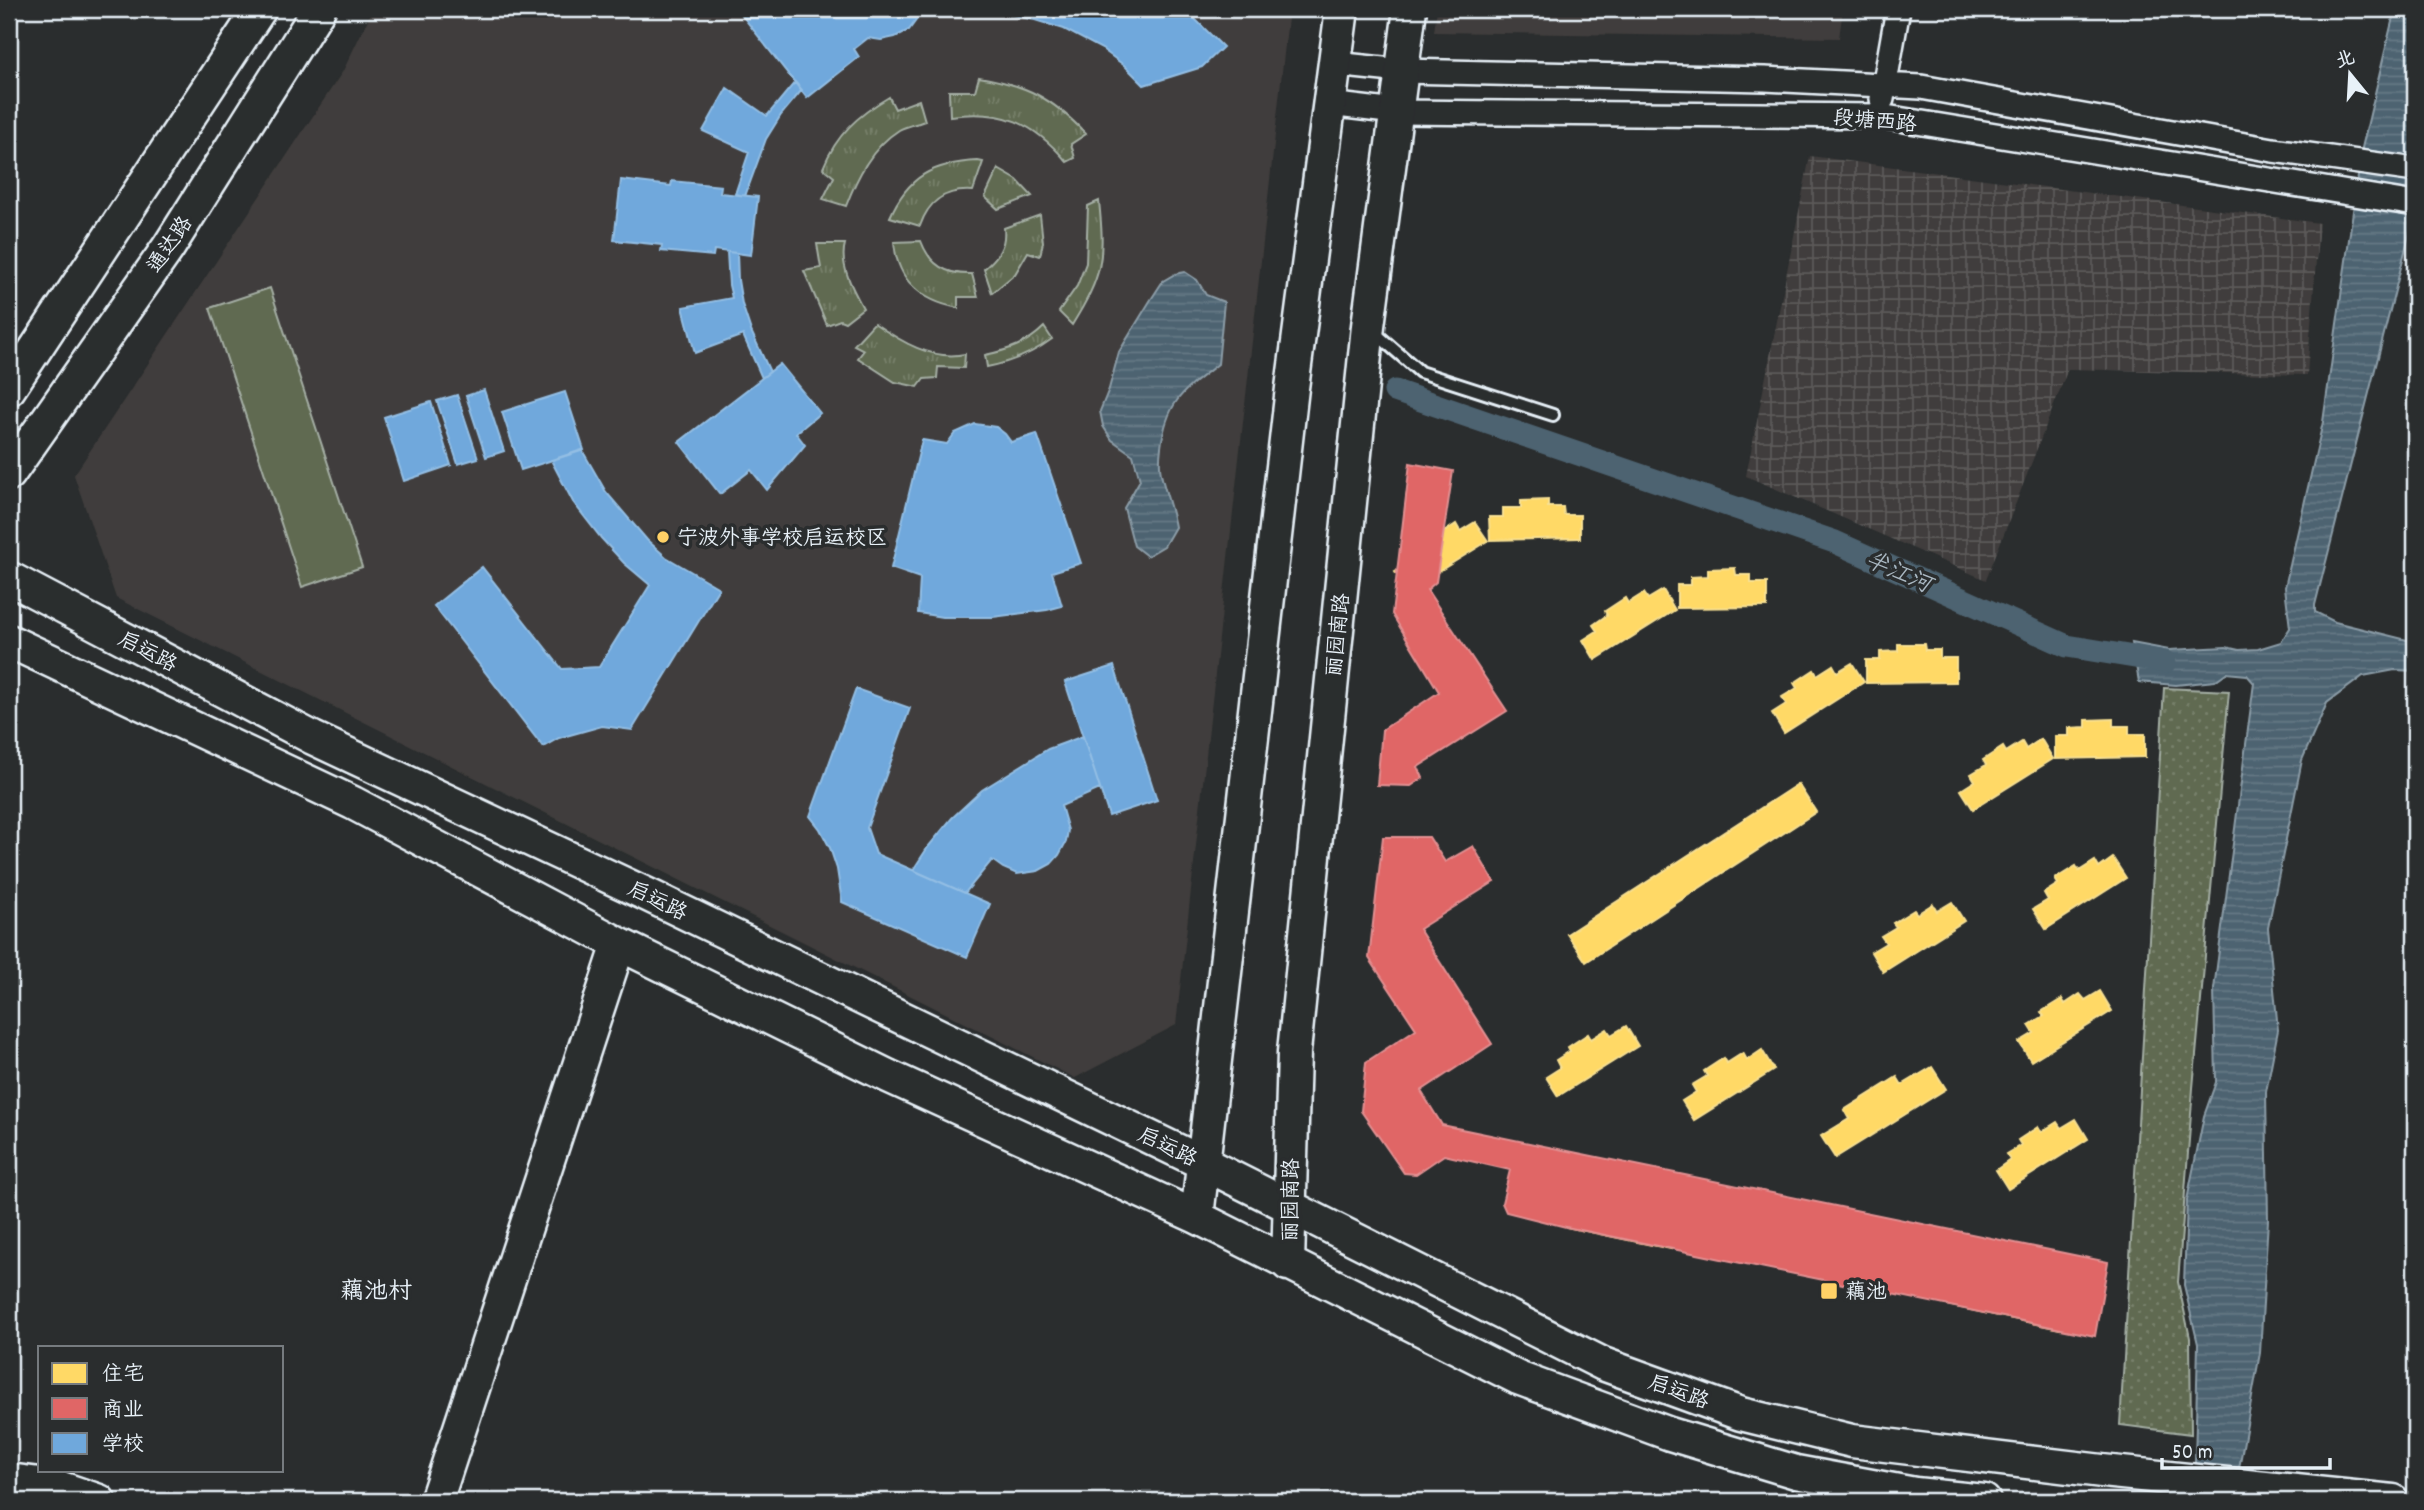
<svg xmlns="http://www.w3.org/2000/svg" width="2424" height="1510" viewBox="0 0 2424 1510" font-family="Dekko,'LXGW WenKai TC',sans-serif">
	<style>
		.built { fill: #403d3c }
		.industrial { fill: url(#industrial-grid) }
		.grass { fill: url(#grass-tufts); stroke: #a4aea4; stroke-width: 2 }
		.park { fill: url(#park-dots); stroke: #a4aea4; stroke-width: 2 }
		.pitch { fill: #606a51; stroke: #a4aea4; stroke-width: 2 }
		.water { fill: url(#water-rules); stroke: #8b9ca7; stroke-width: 2 }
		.homes { fill: #ffd966; stroke: #f8e092; stroke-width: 2 }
		.shops { fill: #e06666; stroke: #e29092; stroke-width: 2 }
		.schools { fill: #6fa8dc; stroke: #93bee4; stroke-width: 2 }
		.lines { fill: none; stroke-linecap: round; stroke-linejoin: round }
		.canal { stroke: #4d6371; stroke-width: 23 }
		.lane-casing { stroke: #e8f1f8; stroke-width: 16 }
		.street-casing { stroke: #e8f1f8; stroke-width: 28 }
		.secondary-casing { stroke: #e8f1f8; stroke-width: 37 }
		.lane { stroke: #2a2d2e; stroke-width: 10 }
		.street { stroke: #2a2d2e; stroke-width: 23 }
		.secondary { stroke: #2a2d2e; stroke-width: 32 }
		.poi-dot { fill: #ffd166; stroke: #2a2d2e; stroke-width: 2.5 }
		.labels { text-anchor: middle; stroke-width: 7; stroke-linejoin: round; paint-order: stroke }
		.street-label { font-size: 21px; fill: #e8f1f8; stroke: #2a2d2e }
		.poi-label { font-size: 21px; fill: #e8f1f8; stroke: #2a2d2e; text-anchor: start }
		.water-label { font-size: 23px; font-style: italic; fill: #aab8c2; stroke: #2a2d2e }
		.quarter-label { font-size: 24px; fill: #e8f1f8; stroke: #2a2d2e }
	</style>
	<defs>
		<pattern id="industrial-grid" width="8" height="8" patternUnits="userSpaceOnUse" patternTransform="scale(1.75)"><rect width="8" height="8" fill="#403d3c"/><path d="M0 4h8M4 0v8" fill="none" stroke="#5c5a59"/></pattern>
		<pattern id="grass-tufts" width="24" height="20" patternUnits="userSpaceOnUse" patternTransform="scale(1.75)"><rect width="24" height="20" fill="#606a51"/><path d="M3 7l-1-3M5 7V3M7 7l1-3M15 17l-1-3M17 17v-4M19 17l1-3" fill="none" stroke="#77806b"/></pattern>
		<pattern id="park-dots" width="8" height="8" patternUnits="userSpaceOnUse" patternTransform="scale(1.75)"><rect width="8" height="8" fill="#606a51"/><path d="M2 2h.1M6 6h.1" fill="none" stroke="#77806b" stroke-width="1.8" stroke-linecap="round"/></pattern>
		<pattern id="water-rules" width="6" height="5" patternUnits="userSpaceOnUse" patternTransform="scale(1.75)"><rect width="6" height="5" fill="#4d6371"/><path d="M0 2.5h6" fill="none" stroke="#677a86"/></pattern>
	</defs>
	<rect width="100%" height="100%" fill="#2a2d2e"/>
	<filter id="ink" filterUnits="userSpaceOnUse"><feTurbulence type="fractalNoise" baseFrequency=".0143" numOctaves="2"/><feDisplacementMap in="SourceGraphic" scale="14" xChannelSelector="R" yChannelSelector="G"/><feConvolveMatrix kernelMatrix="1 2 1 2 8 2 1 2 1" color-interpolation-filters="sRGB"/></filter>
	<g filter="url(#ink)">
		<path class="built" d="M 373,9 L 1289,9 L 1176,1025 L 1075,1078 L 116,598 L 74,475 L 343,71 Z
			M 1437,9 L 1843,9 L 1839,38 L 1434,32 Z"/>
		<path class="industrial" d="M 1810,156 L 2319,223 L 2307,375 L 2068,369 L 1986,580 L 1746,476 Z"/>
		<path class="grass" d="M 979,77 C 1027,85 1052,98 1086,134 L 1071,144 L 1075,158 L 1067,162 C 1033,122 1003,109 950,116 L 949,91 L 975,91 Z
			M 889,97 L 895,109 L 919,100 L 925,121 C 917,124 906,126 899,130 C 872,147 857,177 846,206 L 823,199 L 834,177 L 823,168 C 836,135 858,115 889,97 Z
			M 978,161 L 983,162 L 973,191 C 946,189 929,200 920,226 L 890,217 C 908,176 933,163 978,161 Z
			M 998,169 L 1017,180 L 1032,196 L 998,209 L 985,197 Z
			M 1099,201 C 1105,259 1103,275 1072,325 L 1059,312 L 1077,286 L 1086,263 L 1088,206 Z
			M 1040,215 L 1043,242 L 1040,256 L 1028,252 L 1015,274 L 992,293 L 984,269 C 998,257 1006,246 1004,228 Z
			M 921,241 C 930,265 946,275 972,274 L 978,297 L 958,297 L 958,308 C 921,301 897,280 894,242 Z
			M 817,244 L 845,244 C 839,265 853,290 863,308 L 845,322 L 840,320 L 827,325 L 804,271 L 821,268 Z
			M 874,323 C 900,341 932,361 965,354 L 964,368 L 938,367 L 937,378 L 924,379 L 918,387 L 895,382 L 858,358 L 864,350 L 854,345 Z
			M 1044,327 L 1052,339 C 1032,354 1012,362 987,367 L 985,355 C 1009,350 1027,344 1044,327 Z"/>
		<path class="park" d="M 2164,688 L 2229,691 L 2193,1088 L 2178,1282 L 2190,1338 L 2191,1434 L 2120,1425 Z"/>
		<path class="pitch" d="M 270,288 L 362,567 L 302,587 L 210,308 Z"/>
		<path class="water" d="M 2395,9 L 2415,9 L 2415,212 L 2315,605 L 2315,612 L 2335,622 L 2415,642 L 2415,671 L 2395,670 L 2363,676 L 2327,703 L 2302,760 L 2268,928 L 2278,1030 L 2266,1092 L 2268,1220 L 2260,1353 L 2233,1501 L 2194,1501 L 2198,1344 L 2184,1285 L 2187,1200 L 2204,1116 L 2216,1082 L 2214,989 L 2254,683 L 2247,675 L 2226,673 L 2215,681 L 2176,685 L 2139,682 L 2132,643 L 2169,650 L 2226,647 L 2239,650 L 2258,649 L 2281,642 L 2290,628 L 2285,587 L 2323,422 L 2362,148 Z
			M 1185,272 L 1197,280 L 1206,295 L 1224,302 L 1218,364 C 1183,391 1167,401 1161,447 C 1160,455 1159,466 1161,474 C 1165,492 1172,509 1175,527 L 1164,546 L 1147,556 L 1134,546 L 1124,508 L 1140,480 L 1133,455 L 1112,440 L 1103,426 L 1100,411 L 1109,389 L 1119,352 L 1150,301 L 1163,281 L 1175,274 Z"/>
		<path class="homes" d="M 1548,500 L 1548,507 L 1563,507 L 1564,515 L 1580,515 L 1580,538 L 1490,540 L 1489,517 L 1503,517 L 1503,508 L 1521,508 L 1521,501 Z
			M 1475,522 L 1488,541 L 1407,591 L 1395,572 L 1410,563 L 1405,556 L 1420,547 L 1417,542 L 1438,530 L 1441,534 L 1456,524 L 1460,531 Z
			M 1735,568 L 1736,575 L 1751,575 L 1751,583 L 1767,583 L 1767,607 L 1677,608 L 1677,585 L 1691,585 L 1691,577 L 1708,576 L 1708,569 Z
			M 1663,590 L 1675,610 L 1595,660 L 1583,640 L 1597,631 L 1593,625 L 1607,615 L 1605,611 L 1625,598 L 1628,603 L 1644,593 L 1648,599 Z
			M 1898,644 L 1924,644 L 1925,650 L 1940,650 L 1940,658 L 1956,658 L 1956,682 L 1866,683 L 1866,660 L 1880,660 L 1880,652 L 1898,651 Z
			M 1852,663 L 1864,682 L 1784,733 L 1772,713 L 1786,704 L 1782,697 L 1797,688 L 1794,683 L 1814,670 L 1817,675 L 1833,665 L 1837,672 Z
			M 1478,690 L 1493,715 L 1396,773 L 1381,748 Z
			M 2113,719 L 2113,726 L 2129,726 L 2129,734 L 2145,734 L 2145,757 L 2055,759 L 2055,736 L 2069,736 L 2069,728 L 2086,727 L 2086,720 Z
			M 2041,739 L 2053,759 L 1973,809 L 1961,790 L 1975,781 L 1971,774 L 1986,765 L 1983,760 L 2003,747 L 2006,752 L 2022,742 L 2026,749 Z
			M 1798,784 L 1816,812 L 1586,962 L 1567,934 Z
			M 1473,857 L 1488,882 L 1391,940 L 1376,915 Z
			M 2113,858 L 2126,878 L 2046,929 L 2033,909 L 2048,900 L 2044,893 L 2058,884 L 2055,879 L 2076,866 L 2079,871 L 2095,861 L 2099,868 Z
			M 1952,902 L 1964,921 L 1883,972 L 1871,952 L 1886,943 L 1881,936 L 1896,927 L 1893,923 L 1914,910 L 1917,914 L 1933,904 L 1937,911 Z
			M 2100,991 L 2112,1011 L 2031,1061 L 2019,1042 L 2034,1033 L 2029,1025 L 2044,1016 L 2041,1012 L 2062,999 L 2065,1004 L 2080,994 L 2085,1000 Z
			M 1472,1018 L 1487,1043 L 1390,1101 L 1375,1076 Z
			M 1626,1026 L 1638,1046 L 1558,1096 L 1546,1077 L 1560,1068 L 1556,1060 L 1570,1051 L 1568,1047 L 1588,1034 L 1591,1039 L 1607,1029 L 1611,1035 Z
			M 1762,1050 L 1774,1070 L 1694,1120 L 1682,1101 L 1696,1092 L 1692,1085 L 1707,1076 L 1704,1071 L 1724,1058 L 1727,1063 L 1743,1053 L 1747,1060 Z
			M 1932,1067 L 1946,1089 L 1835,1158 L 1821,1136 L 1849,1119 L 1844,1110 L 1897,1077 L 1902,1085 Z
			M 2076,1119 L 2088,1139 L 2008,1189 L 1996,1170 L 2010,1160 L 2006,1154 L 2021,1145 L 2018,1140 L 2038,1127 L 2041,1132 L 2057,1122 L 2061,1128 Z
			M 1575,1181 L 1680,1203 L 1671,1249 L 1566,1227 Z
			M 1759,1217 L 1871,1239 L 1861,1287 L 1749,1264 Z
			M 1952,1257 L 2070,1282 L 2060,1329 L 1942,1304 Z"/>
		<path class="shops" d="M 1410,463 L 1453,471 L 1436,582 L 1427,590 L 1507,711 L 1418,767 L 1423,778 L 1411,786 L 1377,785 L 1382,730 L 1439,692 L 1392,614 Z
			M 1383,837 L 1429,837 L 1445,862 L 1473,846 L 1494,882 L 1419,929 L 1492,1044 L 1421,1091 L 1442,1125 L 2108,1262 L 2095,1336 L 1566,1227 L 1506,1212 L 1502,1203 L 1510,1170 L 1444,1155 L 1416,1174 L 1404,1173 L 1361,1111 L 1366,1062 L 1416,1029 L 1369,958 Z"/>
		<path class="schools" d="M 737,9 L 826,9 L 831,15 L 841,9 L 920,9 L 917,19 L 909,30 L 895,37 L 881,40 L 868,38 L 854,49 L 859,57 L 807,98 Z
			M 1001,9 L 1185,9 L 1223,47 L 1202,67 L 1144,85 L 1125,66 L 1102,49 L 1064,29 L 1035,20 L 1003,13 Z
			M 795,82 L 802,90 L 781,115 L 766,139 L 745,196 L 735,194 L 749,152 L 703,131 L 727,88 L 767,116 Z
			M 621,180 L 671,186 L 672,181 L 721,186 L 720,193 L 758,197 L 751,255 L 714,250 L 713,256 L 661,251 L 662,245 L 614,240 Z
			M 727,252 L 737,253 L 738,280 L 742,304 L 751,331 L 770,372 L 762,378 L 743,335 L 695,353 L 683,307 L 732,298 L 729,285 Z
			M 780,364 L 820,413 L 796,433 L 805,445 L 767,490 L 751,470 L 720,494 L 679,442 Z
			M 484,390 L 504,451 L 486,457 L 466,396 Z
			M 565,392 L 584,450 L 521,470 L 502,412 Z
			M 457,395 L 478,458 L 458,464 L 437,401 Z
			M 431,402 L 451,465 L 404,481 L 384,417 Z
			M 975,424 L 996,427 L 1005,434 L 1011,442 L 1037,434 L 1081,563 L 1052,572 L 1062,606 L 1047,610 L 993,617 L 942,617 L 918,613 L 920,578 L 891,568 L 922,440 L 947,444 L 955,433 Z
			M 582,450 L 606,492 L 647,540 L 666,557 L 719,588 L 632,730 L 602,726 L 559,738 L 543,747 L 434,606 L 482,567 L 562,669 L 599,667 L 650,585 L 624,563 L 601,538 L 573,502 L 551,460 Z
			M 1114,666 L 1157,800 L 1109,816 L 1065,682 Z
			M 856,689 L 910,708 L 867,828 L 876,854 L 990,904 L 967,957 L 842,902 L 837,869 L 830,848 L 820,829 L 810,816 Z
			M 1083,736 L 1100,789 L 1061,806 L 1068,830 L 1066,842 L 1059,855 L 1051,864 L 1038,871 L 1017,874 L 1003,868 L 992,860 L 965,893 L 913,870 L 928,847 L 952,818 L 982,790 L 1048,749 Z"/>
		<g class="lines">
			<path class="canal" d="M 1395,391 L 1835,542 L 2067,646 L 2165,662"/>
			<defs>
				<path id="lane" d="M 1373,331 L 1420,372 L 1553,415"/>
				<path id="street" d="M 1335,64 L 1402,71 L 1765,79 L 1921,87 L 2273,150 L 2415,170
					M 1882,99 L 1898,9
					M 1329,104 L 1396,112 L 1880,116 L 2415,204"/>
				<path id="secondary" d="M 9,389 L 260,9
					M 9,474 L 168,248 L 319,9
					M 9,578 L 313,738 L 648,895 L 1203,1163 L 1603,1364 L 1741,1414 L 1852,1441 L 2102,1471 L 2393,1501
					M 9,641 L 353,803 L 619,944 L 888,1076 L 1197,1217 L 1518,1378 L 1670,1434 L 1796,1472 L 1915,1494 L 1984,1501
					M 1197,1217 L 1292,388 L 1342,9
					M 1288,1264 L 1294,1052 L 1368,326 L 1410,9
					M 9,1480 L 55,1486 L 99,1501
					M 436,1501 L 619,944"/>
			</defs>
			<use href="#lane" class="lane-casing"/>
			<use href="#street" class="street-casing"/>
			<use href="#secondary" class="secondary-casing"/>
			<use href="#lane" class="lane"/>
			<use href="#street" class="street"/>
			<use href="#secondary" class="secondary"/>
		</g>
	</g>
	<g class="poi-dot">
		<circle cx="663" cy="537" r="7"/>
		<rect x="1820" y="1282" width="18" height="18" rx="3.5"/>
	</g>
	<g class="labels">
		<g class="street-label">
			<text transform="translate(1875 120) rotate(5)" y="7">段塘西路</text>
			<text transform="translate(169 244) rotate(-56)" y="7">通达路</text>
			<text transform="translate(1337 635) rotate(-84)" y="7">丽园南路</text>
			<text transform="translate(148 651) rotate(28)" y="7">启运路</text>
			<text transform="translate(658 900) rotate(26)" y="7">启运路</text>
			<text transform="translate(1168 1146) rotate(26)" y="7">启运路</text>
			<text transform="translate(1290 1200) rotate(-89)" y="7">丽园南路</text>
			<text transform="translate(1679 1391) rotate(20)" y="7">启运路</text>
		</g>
		<g class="poi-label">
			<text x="677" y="544">宁波外事学校启运校区</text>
			<text x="1845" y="1298">藕池</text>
		</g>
		<g class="water-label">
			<text transform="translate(1899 571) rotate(24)" y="8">半江河</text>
		</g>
		<g class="quarter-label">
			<text x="376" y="1298">藕池村</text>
		</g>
	</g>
	<rect width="2424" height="1510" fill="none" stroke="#2a2d2e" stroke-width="35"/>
	<rect x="18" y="18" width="2389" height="1475" fill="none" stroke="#e8f1f8" stroke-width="2.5" filter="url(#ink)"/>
	<rect x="38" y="1346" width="245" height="126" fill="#2a2d2e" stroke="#767b7f" stroke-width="2"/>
	<rect x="52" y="1363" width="35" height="21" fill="#ffd966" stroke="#767b7f" stroke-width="2"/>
	<text x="102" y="1380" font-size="21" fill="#e8f1f8">住宅</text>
	<rect x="52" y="1398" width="35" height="21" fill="#e06666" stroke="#767b7f" stroke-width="2"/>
	<text x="102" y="1416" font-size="21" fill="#e8f1f8">商业</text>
	<rect x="52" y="1433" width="35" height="21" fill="#6fa8dc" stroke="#767b7f" stroke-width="2"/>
	<text x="102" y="1450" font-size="21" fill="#e8f1f8">学校</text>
	<g transform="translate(2350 74) rotate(342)" stroke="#2a2d2e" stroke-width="5" paint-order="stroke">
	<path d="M0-5L12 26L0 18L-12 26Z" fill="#e8f1f8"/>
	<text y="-10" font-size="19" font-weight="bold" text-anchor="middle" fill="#e8f1f8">北</text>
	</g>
	<path d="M2162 1458v10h168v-10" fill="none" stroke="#e8f1f8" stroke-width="3.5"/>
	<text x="2172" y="1458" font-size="21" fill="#e8f1f8" stroke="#2a2d2e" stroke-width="5" paint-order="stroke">50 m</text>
</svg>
